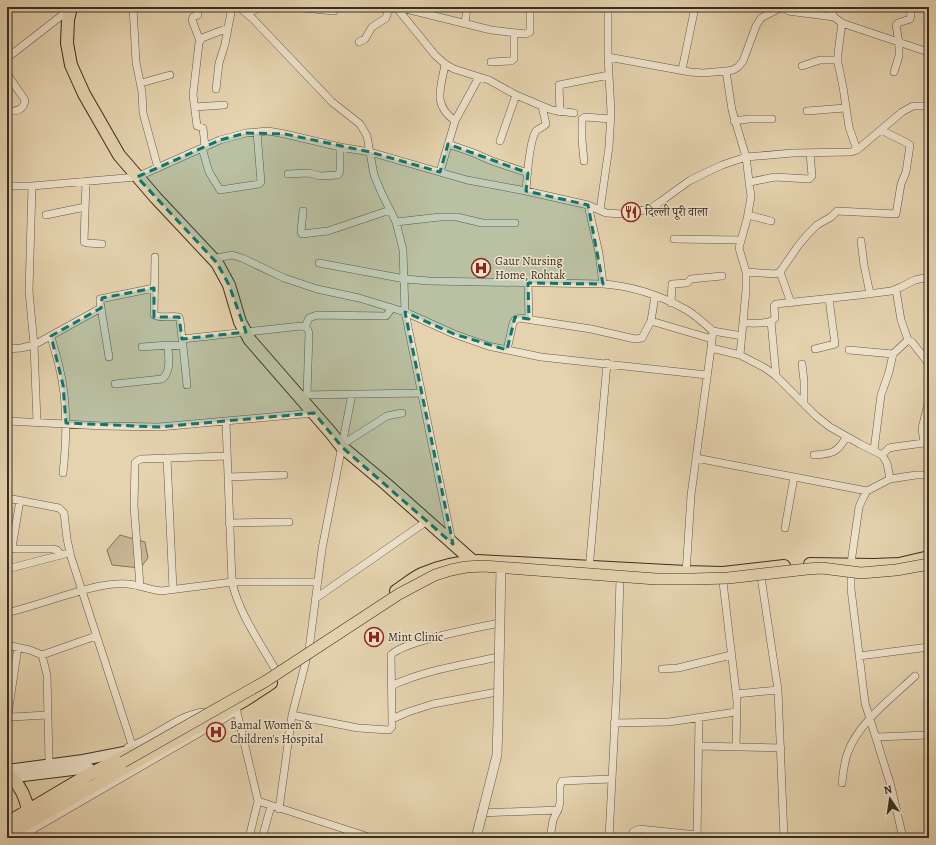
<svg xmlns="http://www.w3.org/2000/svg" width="936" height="845" viewBox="0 0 936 845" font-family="Alegreya,'Noto Serif Devanagari',serif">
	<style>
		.green { fill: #c8b797; stroke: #80735e }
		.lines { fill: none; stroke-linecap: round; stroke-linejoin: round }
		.minor-casing { stroke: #635847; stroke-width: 8 }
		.secondary-casing { stroke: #382f24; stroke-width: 12 }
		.trunk-casing { stroke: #382f24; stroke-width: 14 }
		.minor { stroke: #eee2cb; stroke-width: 7 }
		.secondary { stroke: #eee2cb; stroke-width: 10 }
		.trunk { stroke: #e5d3af; stroke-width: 12 }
		.tertiary-bridge-casing { stroke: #635847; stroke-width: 10; stroke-linecap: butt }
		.primary-bridge-casing { stroke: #382f24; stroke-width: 12; stroke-linecap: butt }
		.tertiary-bridge { stroke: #eee2cb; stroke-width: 9 }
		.primary-bridge { stroke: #e5d3af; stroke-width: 11 }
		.marked { fill: #0f766e; fill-opacity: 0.2; stroke: #0f766e; stroke-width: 3; stroke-dasharray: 8 5; stroke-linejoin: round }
		.labels { text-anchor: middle; stroke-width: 3; stroke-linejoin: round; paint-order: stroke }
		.poi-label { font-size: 12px; fill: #382f24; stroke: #eee2cb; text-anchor: start }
	</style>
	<rect width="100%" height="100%" fill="#e5d3af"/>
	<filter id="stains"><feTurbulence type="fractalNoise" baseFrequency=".005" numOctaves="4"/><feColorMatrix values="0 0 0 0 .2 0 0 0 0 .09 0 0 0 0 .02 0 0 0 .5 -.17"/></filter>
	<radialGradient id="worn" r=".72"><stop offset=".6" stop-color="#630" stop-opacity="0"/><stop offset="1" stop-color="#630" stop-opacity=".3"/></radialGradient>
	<path class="green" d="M 120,535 L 145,542 L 148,558 L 140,568 L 112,565 L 107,550 Z"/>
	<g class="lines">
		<defs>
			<path id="minor" d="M 133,7 L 136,62 L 142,92 L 143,113 L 158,168
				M 197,7 L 198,15 L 193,17 L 192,20 L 200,41
				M 239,7 L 253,19 L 332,102 L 360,124 L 367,136 L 374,175 L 382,194 L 396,222 L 403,250 L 405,312 L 452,542
				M 293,7 L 334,11
				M 396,7 L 435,55 L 445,64 L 454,69 L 489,80 L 516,95 L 542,106 L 552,110 L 574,113
				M 398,7 L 491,30 L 526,34 L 530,32 L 530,7
				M 783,7 L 788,11 L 834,17
				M 829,7 L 834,17 L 842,23 L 838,53 L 838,63 L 843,87 L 849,127 L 857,150
				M 247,14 L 260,7
				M 842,23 L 925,51
				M 465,24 L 467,7
				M 359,42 L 365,39 L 372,27 L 386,18 L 388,11 L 394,7
				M 608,57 L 690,72 L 703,73 L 726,71 L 733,70 L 738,67 L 743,61 L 756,26 L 761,18 L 782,7
				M 7,58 L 70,9
				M 491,62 L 511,61 L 514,59 L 514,33
				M 802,66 L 820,60 L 838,60
				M 682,70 L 695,7
				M 726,71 L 732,110 L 746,157 L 751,197 L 747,219 L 739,248 L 746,272 L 746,290 L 740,355
				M 894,72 L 899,56 L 899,43 L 896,25 L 898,23 L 910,19 L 911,14 L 909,7
				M 7,74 L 25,100 C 24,111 15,111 7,112
				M 141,83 L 170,75
				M 216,89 L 219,63 L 225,44 L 232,7
				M 195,107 L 224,105
				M 807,111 L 845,108
				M 560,112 L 559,85 L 609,75
				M 455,121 L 479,77
				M 734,121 L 749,119 L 772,119
				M 500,141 L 516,95
				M 448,144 L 474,153 L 492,161 L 528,173
				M 205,147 L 203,128 L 197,126 L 193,95 L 199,43 L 202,38 L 228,28
				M 202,148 L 209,172 L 220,190 L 259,184 L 261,182 L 257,132
				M 584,161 L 582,140 L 582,119 L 585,117 L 611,119
				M 440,172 L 455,121 C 432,104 441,89 445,64
				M 288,174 L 309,173 L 320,176 L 338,175 L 340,171 L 340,147
				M 86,181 L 84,242 L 87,243 L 102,244
				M 750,182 L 775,177 L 809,179 L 812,176 L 810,153
				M 7,186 L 32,186 L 137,177 L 220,140 L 246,133 L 268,131 L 285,134 L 340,147 L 370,152 L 467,180 L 526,191 L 588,205 L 606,213 L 623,214 L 649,209 L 660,202 L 689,181 L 705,173 L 722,165 L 746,157 L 793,153 L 851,152 L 857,150 L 902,112 L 913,106 L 929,106
				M 32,186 L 29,291 L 34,345 L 37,422
				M 526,191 C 527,178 529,141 536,131 C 539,128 543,128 546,124 L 542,106
				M 588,205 L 599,253 L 603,284
				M 600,210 L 609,147 L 611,112 L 608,57 L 608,7
				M 303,211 L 301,232 L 302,234 L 328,231 L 390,210
				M 46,215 L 85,207
				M 748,215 L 771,221
				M 396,222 L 440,217 L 457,217 L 482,223 L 515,223
				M 674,239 L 741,240
				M 861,241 L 864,265 L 870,294
				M 155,257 L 154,315 C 161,319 171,315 179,317 L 180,320 L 182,339
				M 212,259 L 232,255 L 242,258 L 284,278 L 317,289 L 359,298 L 405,312 L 454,334 L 488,346 L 541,357 L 707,375
				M 319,263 L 405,279 L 429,281 L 603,284 C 630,286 659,295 683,308 C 694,313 703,323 713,331 L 711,348 L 740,355 L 765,368 L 776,376 L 816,416 L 830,427 L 860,444 L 882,455 L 887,463 L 890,479
				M 746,272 L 775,274 L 780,272 L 798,246 L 807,235 L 817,225 L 831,217 L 837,211 L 896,214 L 901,184 L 906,172 L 910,145 L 907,143 L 881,130
				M 780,272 L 791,303
				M 528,283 L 529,319
				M 896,290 L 901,320 L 908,340 L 912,342 L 929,364
				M 671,303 L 672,284 L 687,283 L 691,279 L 722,276
				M 651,321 L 712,339
				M 771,321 L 776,376
				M 743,323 C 752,323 770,325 775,318 L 774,306 L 776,304 L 860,295 L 891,291 L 901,287 L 915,280 L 929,277
				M 305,327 L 309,318 L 317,315 L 386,316 L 392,308
				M 713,331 L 742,336
				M 51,336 C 53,346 57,356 59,366 C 68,401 67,437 63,473
				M 183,346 L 187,385
				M 142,347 L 168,345
				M 7,349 L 21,348 L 34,345 L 101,308
				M 815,349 L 835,344 L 829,299
				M 507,350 L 513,323 L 515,320 L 519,318 L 591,329 L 635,339 L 642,338 L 651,321 L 655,296
				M 849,350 L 893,354
				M 109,357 L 100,302 L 100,299 L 154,288
				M 802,364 L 804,381 L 804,403
				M 115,384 L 162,379 C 172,371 168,357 168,345 L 183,346 L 182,339 L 301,326 C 306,327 308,328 309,333 L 307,395
				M 303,395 L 421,393
				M 7,421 L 104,426 L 159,427 L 314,413
				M 226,422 L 232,582 C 239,613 259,641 275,669
				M 343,444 L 387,416 L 402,413
				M 874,450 L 881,395 L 889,372 L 893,354 L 908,340
				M 814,455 C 831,454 838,453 846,437
				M 882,455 L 889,448 L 894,447 L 924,443 L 922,428 L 929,400
				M 167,458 L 173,589
				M 696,458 L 867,491
				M 228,477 L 284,475
				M 7,498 L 59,508 L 64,513 L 67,539 L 71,557 L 132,745
				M 20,500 L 12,548 L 16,549 L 52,549 L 57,550 L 61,555
				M 229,523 L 289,522
				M 785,528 L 794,477
				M 7,569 L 65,554
				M 589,570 L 607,363
				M 686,574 L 691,495 L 711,348
				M 761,577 L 778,690 L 784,838
				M 723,582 L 737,701 L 736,747
				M 140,586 L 134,506 L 135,463 L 137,461 L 141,459 L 227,456
				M 316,598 L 427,521
				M 7,613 C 25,608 42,603 60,597 C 81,591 105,582 128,584 C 140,585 150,590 161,591 L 232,582 L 318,582
				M 7,645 L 30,650 L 42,655 L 96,636
				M 18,647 L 8,714 L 12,717 L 47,715
				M 42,655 L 47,675 L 49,761
				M 859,656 L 929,647
				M 662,669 L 678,668 L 731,655
				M 391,686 C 425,670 462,665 498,657
				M 736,694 L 778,690
				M 236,708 L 258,801 L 372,838
				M 292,715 L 358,728 L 389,730 L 392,727 L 392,719 L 391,655 C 404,641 477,628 499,623
				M 392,719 L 408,712 L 433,704 L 497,692
				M 614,723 L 669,722 L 736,712
				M 876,737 L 929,735
				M 698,746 L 781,748
				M 128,747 C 154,739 175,716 203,712
				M 842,783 C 843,773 844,762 848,752 C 858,723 893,697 915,676
				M 279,809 L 292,715 L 309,649 L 322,549 L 352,394
				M 481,813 L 558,810
				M 18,838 L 237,711
				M 249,838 L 258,801
				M 262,838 L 271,806
				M 550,838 L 553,820 L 558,810 L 560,803 L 560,786 L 562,781 L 611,779
				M 609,838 L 617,681 L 620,578
				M 632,838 L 633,832 L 639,829 L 697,835
				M 697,838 L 699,719
				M 903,838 L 891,786 L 865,703 L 851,589 L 851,563 L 859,507 L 863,498 L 867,491 L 890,479 L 916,475 L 929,475"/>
			<path id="secondary" d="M 7,770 L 83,760 L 129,751
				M 7,778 L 89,768"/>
			<path id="trunk" d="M 71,7 L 68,20 L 67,43 L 71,65 L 84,94 L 119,155 L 156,198 L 217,263 L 229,285 L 240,322 L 250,340 L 331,433 L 342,447 L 386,484 L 476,564
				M 810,564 L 874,565 L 899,564 L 929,557
				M 396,591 C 404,586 413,578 422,574 C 440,566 459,562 478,561 L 686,572 L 723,573 L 784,566
				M 12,778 C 21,787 26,798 28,811
				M 7,823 L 88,775 L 133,752
				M 7,835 L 245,700 L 271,683"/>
		</defs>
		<use href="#minor" class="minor-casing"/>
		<use href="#secondary" class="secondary-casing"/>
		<use href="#trunk" class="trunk-casing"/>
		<use href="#minor" class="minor"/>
		<use href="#secondary" class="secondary"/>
		<use href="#trunk" class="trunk"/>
		<defs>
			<path id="tertiary-bridge" d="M 476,838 L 497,755 L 498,721 L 501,567"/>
			<path id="primary-bridge" d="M 123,762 L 266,681 L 399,594 L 435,575 L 451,570 L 466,567 L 483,566 L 656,579 L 693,579 L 728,578 L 807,569 L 822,568 L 861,573 L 896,570 L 929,564"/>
		</defs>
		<use href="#tertiary-bridge" class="tertiary-bridge-casing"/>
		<use href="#primary-bridge" class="primary-bridge-casing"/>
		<use href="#tertiary-bridge" class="tertiary-bridge"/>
		<use href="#primary-bridge" class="primary-bridge"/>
	</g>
	<path class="marked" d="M 246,133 L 285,134 L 370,152 L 440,172 L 448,144 L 528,173 L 526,191 L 588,205 L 603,284 L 528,283 L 529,319 L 515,317 L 507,350 L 454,334 L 405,312 L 453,544 L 342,447 L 314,413 L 159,427 L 66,423 L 63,385 L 51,336 L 101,308 L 102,298 L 154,288 L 154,317 L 179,317 L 182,339 L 246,332 L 229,285 L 217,263 L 137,177 L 220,140 Z"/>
	<defs>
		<symbol id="restaurant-ring" viewBox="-11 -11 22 22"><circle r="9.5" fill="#eee2cb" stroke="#8f2418" stroke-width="1.5"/><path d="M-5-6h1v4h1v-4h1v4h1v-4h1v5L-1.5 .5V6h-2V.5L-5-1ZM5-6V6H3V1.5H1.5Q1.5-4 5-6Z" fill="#8f2418"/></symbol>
		<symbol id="hospital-ring" viewBox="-11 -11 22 22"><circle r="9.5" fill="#eee2cb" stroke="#8f2418" stroke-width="1.5"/><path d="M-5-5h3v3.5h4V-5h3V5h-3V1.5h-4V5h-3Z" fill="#8f2418"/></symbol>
	</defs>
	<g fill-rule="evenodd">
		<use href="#restaurant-ring" x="620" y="201" width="22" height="22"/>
		<use href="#hospital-ring" x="470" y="257" width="22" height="22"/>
		<use href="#hospital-ring" x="363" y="626" width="22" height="22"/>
		<use href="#hospital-ring" x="205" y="721" width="22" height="22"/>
	</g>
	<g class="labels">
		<g class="poi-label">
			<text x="645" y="216">दिल्ली पूरी वाला</text>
			<text x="495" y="265">Gaur Nursing<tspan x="495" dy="14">Home, Rohtak</tspan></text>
			<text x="388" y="641">Mint Clinic</text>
			<text x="230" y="729">Bamal Women &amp;<tspan x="230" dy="14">Children's Hospital</tspan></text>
		</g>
	</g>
	<rect width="936" height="845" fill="none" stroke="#e5d3af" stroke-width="24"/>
	<rect x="8" y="8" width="920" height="829" fill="none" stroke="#382f24" stroke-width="2"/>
	<rect x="12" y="12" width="912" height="821" fill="none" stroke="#382f24"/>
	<g transform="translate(890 799) rotate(347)" stroke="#eee2cb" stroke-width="3" paint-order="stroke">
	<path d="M0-3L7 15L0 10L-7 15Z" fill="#382f24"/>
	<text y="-6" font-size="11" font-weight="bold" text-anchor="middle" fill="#382f24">N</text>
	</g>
	<rect width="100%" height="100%" filter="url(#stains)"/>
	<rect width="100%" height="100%" fill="url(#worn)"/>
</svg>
